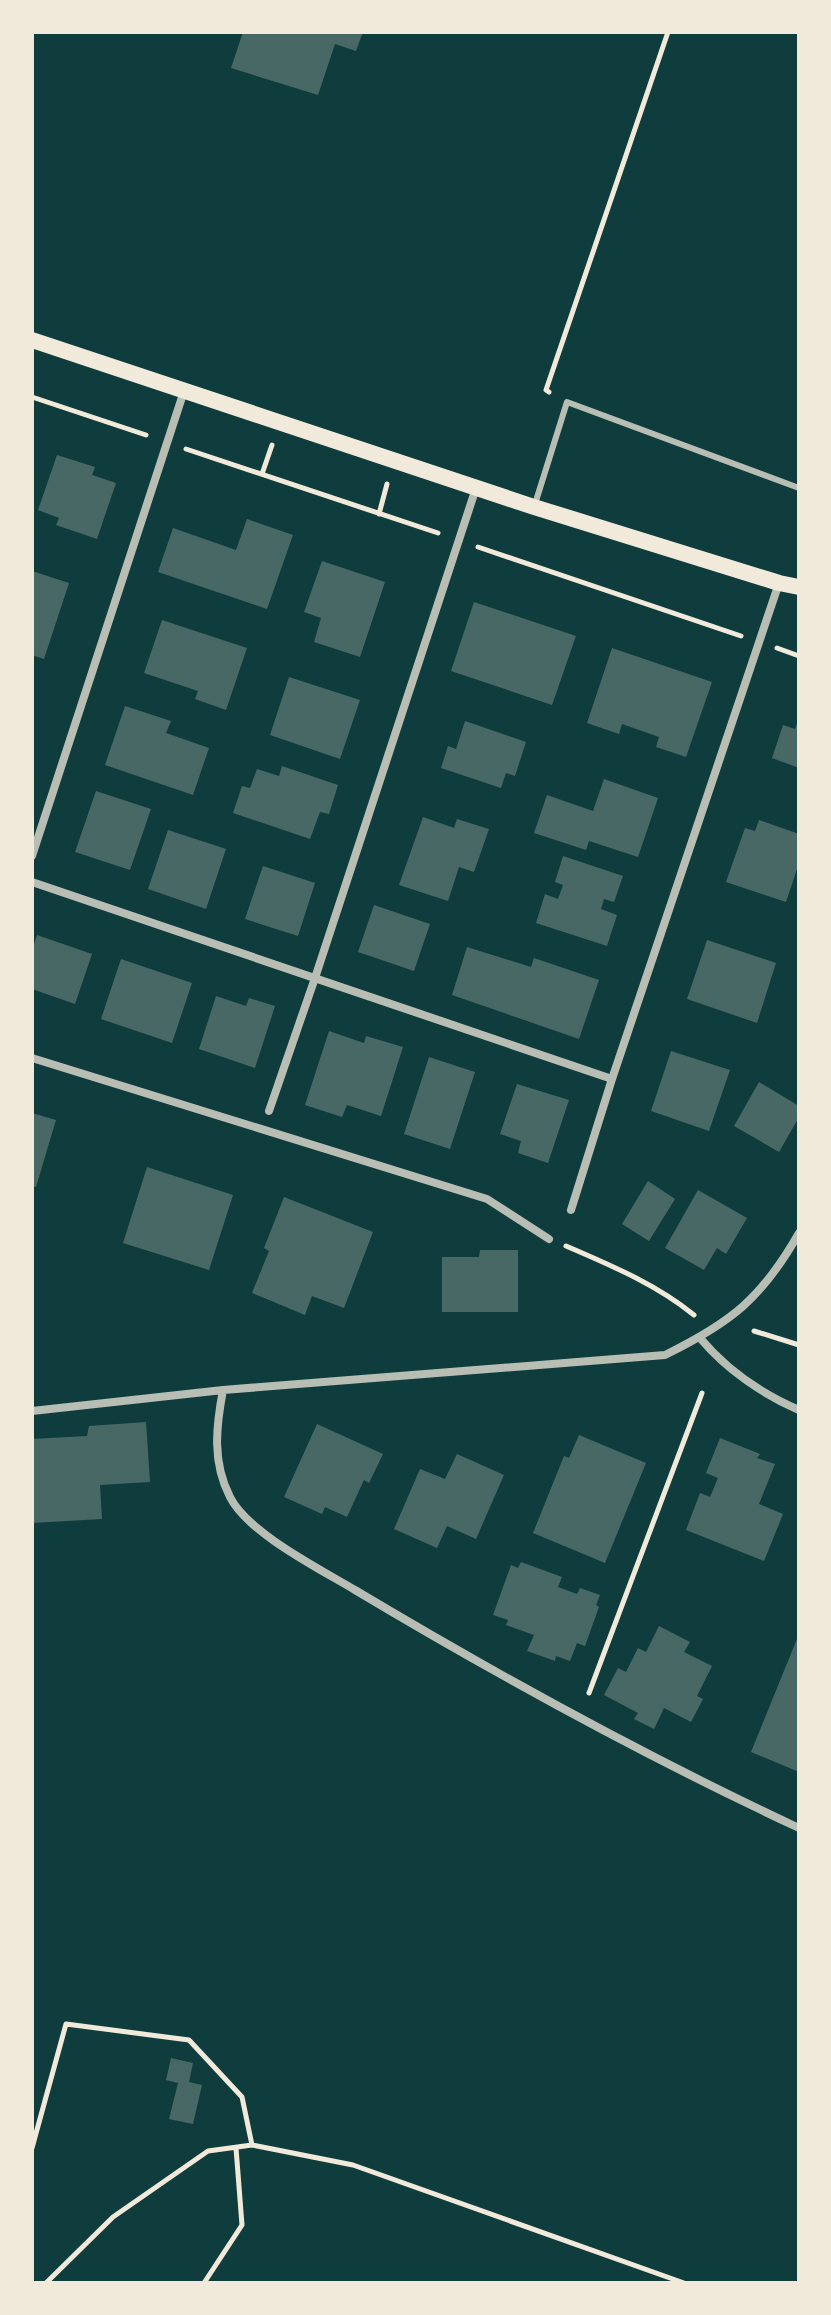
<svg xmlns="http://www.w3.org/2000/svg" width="831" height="2315" viewBox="0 0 831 2315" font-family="'Crimson Pro',serif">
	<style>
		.building { fill: #486865 }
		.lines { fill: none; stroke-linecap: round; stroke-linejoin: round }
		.path { stroke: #f1e9da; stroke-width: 5 }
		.service { stroke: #b8beb3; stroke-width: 6 }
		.minor { stroke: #b8beb3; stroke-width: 8 }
		.secondary { stroke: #f1e9da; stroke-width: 16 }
	</style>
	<rect width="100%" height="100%" fill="#0f3d3e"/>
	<path class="building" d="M 243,32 L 363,32 L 356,51 L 335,44 L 318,95 L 231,68 Z
		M 57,455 L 95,467 L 92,475 L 116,483 L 97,539 L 56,525 L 59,518 L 38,510 Z
		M 247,519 L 293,535 L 267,609 L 158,572 L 173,528 L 236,550 Z
		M 322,561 L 385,582 L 360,657 L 314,642 L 321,618 L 304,612 Z
		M 32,571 L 69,583 L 44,659 L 32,655 Z
		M 474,602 L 576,636 L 552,705 L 451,671 Z
		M 162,620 L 247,648 L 226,710 L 195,699 L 198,691 L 144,673 Z
		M 612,648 L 712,682 L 686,757 L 656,747 L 659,737 L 622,724 L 619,734 L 587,723 Z
		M 289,677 L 360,700 L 340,759 L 270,735 Z
		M 125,706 L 171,721 L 166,733 L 209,748 L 193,795 L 105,765 Z
		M 799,718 L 799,768 L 772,758 L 783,725 L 795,729 Z
		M 465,721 L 526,742 L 515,776 L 506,773 L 501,788 L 441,768 L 448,746 L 456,749 Z
		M 282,766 L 338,785 L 329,814 L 320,812 L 310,839 L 233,813 L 242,786 L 250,788 L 257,769 L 279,776 Z
		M 604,779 L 658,798 L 638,857 L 589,841 L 586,850 L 534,833 L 547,795 L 593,811 Z
		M 96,791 L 151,809 L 130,870 L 75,852 Z
		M 423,817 L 454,828 L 457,819 L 489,829 L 474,872 L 459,867 L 448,901 L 399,885 Z
		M 759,820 L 799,834 L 799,863 L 786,902 L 726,882 L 745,828 L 755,831 Z
		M 168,830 L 226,849 L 206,909 L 148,889 Z
		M 563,856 L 623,876 L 614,902 L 604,899 L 601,909 L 617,915 L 607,946 L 536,923 L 545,894 L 558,899 L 563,885 L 555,882 Z
		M 263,866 L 315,883 L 298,936 L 245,919 Z
		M 374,905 L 430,924 L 414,971 L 358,952 Z
		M 37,935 L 92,954 L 75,1004 L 32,989 L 32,951 Z
		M 707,940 L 776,963 L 757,1023 L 687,999 Z
		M 467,947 L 531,967 L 534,958 L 599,980 L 579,1039 L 452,995 Z
		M 121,959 L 192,983 L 172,1043 L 101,1019 Z
		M 216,996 L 246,1006 L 249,998 L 275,1006 L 255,1068 L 199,1049 Z
		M 329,1031 L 364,1043 L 366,1036 L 403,1047 L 381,1116 L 347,1105 L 342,1117 L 305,1105 Z
		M 671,1051 L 730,1070 L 709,1131 L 651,1111 Z
		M 429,1057 L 475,1072 L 450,1149 L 404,1134 Z
		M 759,1082 L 799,1106 L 799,1117 L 779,1152 L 734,1126 Z
		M 517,1084 L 569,1100 L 548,1163 L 518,1153 L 521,1141 L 500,1134 Z
		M 32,1113 L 56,1120 L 36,1187 L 32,1186 Z
		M 147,1167 L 233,1195 L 209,1270 L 123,1243 Z
		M 648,1181 L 675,1199 L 649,1241 L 622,1224 Z
		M 698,1190 L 747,1218 L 726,1254 L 717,1248 L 704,1270 L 665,1248 Z
		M 284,1197 L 373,1232 L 344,1308 L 312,1296 L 305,1315 L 252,1293 L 269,1251 L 264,1248 Z
		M 480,1250 L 518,1250 L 518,1312 L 442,1312 L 442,1257 L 479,1257 Z
		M 146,1422 L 150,1482 L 100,1485 L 102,1519 L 32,1523 L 32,1439 L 87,1436 L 89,1426 Z
		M 317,1424 L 383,1454 L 369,1483 L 364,1480 L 347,1517 L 325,1507 L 322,1514 L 284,1497 Z
		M 579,1435 L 646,1463 L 605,1563 L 533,1533 L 564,1456 L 569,1458 Z
		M 720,1438 L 760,1454 L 757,1458 L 775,1464 L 759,1504 L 783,1514 L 764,1561 L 686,1530 L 700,1493 L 710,1497 L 718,1478 L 706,1473 Z
		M 457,1454 L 504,1475 L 476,1539 L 447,1526 L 437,1548 L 394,1529 L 420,1469 L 445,1479 Z
		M 521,1562 L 562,1577 L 558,1587 L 577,1594 L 580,1588 L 600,1595 L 596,1605 L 599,1607 L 585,1646 L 577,1643 L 570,1661 L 556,1656 L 555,1661 L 527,1651 L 534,1635 L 506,1625 L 508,1620 L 493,1615 L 511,1565 L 518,1568 Z
		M 659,1626 L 690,1642 L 684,1652 L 712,1666 L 697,1696 L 703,1699 L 691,1722 L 664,1708 L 654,1729 L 634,1719 L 638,1713 L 604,1695 L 618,1668 L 626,1672 L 638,1648 L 646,1652 Z
		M 799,1634 L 799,1772 L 751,1752 Z
		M 171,2058 L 193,2063 L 189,2082 L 202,2085 L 193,2124 L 169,2119 L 178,2083 L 166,2080 Z"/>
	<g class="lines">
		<path class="path" d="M 549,392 L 546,390 L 668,32
			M 32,397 L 146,435
			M 186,449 L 438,533
			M 262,474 L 272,445
			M 379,514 L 387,484
			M 478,547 L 741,636
			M 777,648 L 799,656
			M 566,1246 C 610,1265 656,1284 694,1315
			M 754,1331 L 799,1345
			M 589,1693 L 702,1393
			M 32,2148 L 66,2024 L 189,2040 L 242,2097 L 252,2145
			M 46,2283 L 113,2217 L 208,2151 L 252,2145 L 353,2165 L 684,2283
			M 204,2283 L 242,2225 L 236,2148"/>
		<path class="service" d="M 535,504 L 567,402 L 799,488"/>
		<path class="minor" d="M 32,856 L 184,391
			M 32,882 L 612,1079
			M 32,1058 L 487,1199 L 549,1239
			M 269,1111 L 315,978 L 476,488
			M 571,1210 L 612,1079 L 779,583
			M 700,1338 C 726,1369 762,1394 799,1410
			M 223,1390 C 216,1427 212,1462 230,1497 C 248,1533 320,1569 355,1590 C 499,1676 647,1757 799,1828
			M 32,1411 L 223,1390 L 665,1355 C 732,1322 762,1298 799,1233"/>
		<path class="secondary" d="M 32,340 L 534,507 L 779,583 L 799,587"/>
	</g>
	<rect width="831" height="2315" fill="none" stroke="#f1e9da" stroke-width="68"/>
</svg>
